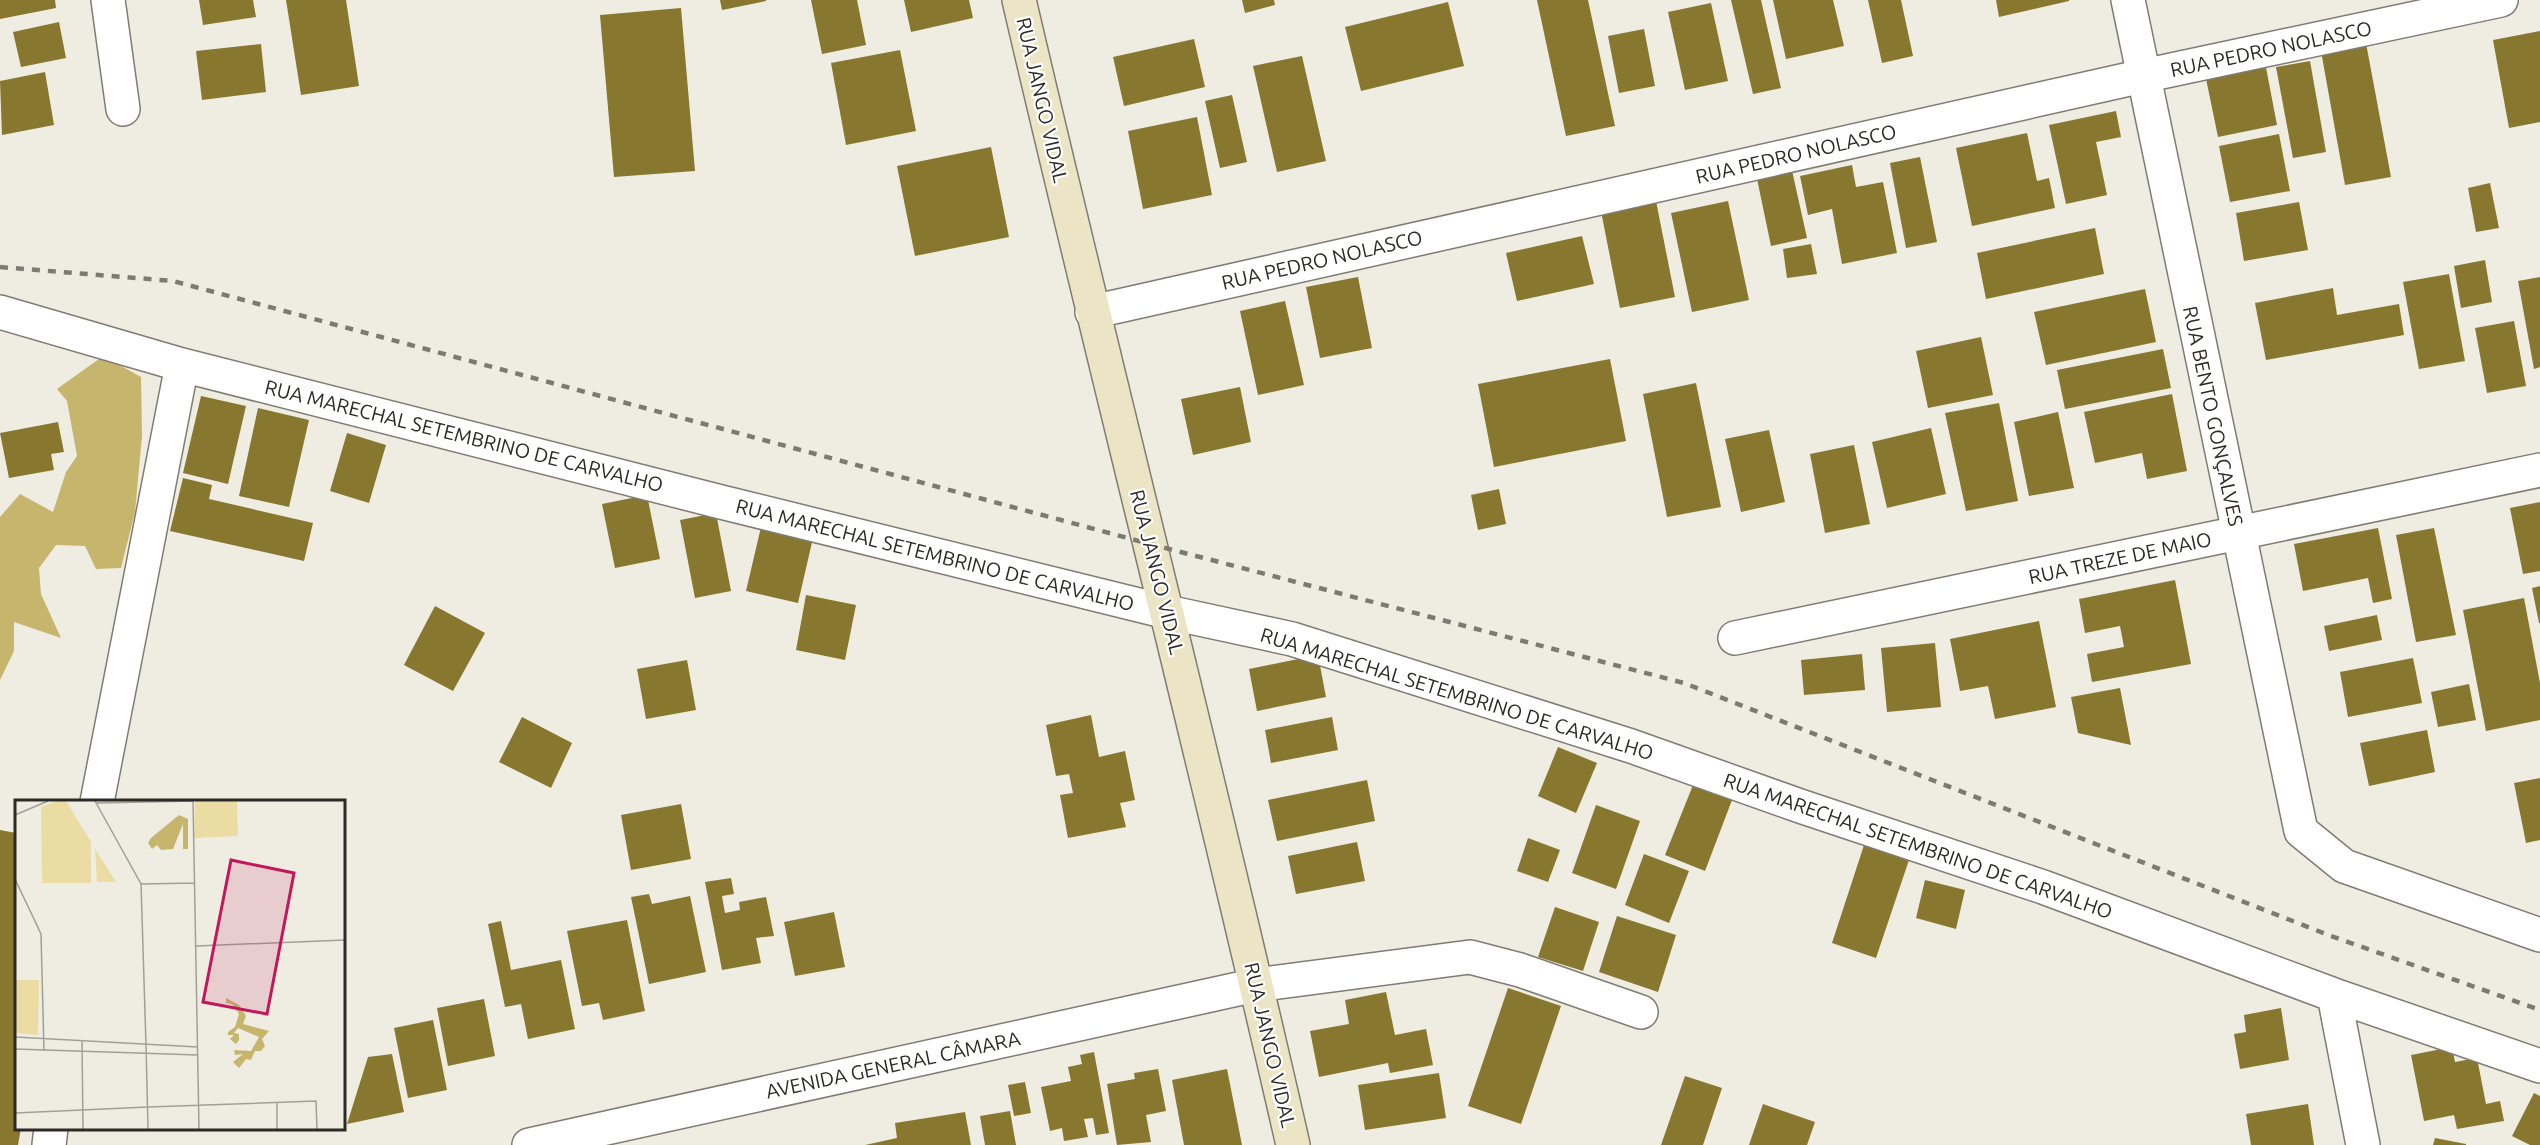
<svg xmlns="http://www.w3.org/2000/svg" width="2540" height="1145" viewBox="0 0 2540 1145" font-family="Ubuntu,sans-serif">
	<style>
		.forest { fill: #c6b56d }
		.building { fill: #88772e }
		.lines { fill: none; stroke-linecap: round; stroke-linejoin: round }
		.street-casing { stroke: #7f7d73; stroke-width: 36 }
		.secondary-casing { stroke: #7f7d73; stroke-width: 36 }
		.street { stroke: #fff; stroke-width: 33 }
		.secondary { stroke: #ece5c5; stroke-width: 33 }
		.rail { stroke: #7c7a73; stroke-width: 4.5; stroke-dasharray: 8 8; stroke-linecap: butt }
		.labels { text-anchor: middle; stroke-width: 4.5; stroke-linejoin: round; paint-order: stroke }
		.street-label { font-size: 20px; fill: #2b2a26; stroke: #fff }
		.inset-road { fill: none; stroke: #a19f97; stroke-width: 1.5 }
		.view { fill: #c2185b; fill-opacity: 0.15; stroke: #c2185b; stroke-width: 3 }
		.inset-edge { fill: none; stroke: #2b2a26; stroke-width: 3 }
	</style>
	<rect width="100%" height="100%" fill="#efede2"/>
	<path class="forest" d="M 103,356 L 141,377 L 142,436 L 135,512 L 121,568 L 96,569 L 85,546 L 56,545 L 39,568 L 41,594 L 61,638 L 14,622 L 14,651 L 0,680 L 0,517 L 20,494 L 53,512 L 66,472 L 77,456 L 67,401 L 57,389 Z"/>
	<path class="building" d="M 0,0 L 55,0 L 56,8 L 0,19 Z
		M 199,0 L 253,0 L 256,17 L 203,25 Z
		M 286,0 L 346,0 L 359,86 L 301,95 Z
		M 720,0 L 766,0 L 766,1 L 722,10 Z
		M 811,0 L 857,0 L 866,45 L 822,54 Z
		M 904,0 L 969,0 L 973,18 L 911,32 Z
		M 1242,0 L 1274,0 L 1275,5 L 1245,13 Z
		M 1537,0 L 1588,0 L 1615,126 L 1566,136 Z
		M 1731,0 L 1761,0 L 1781,88 L 1753,94 Z
		M 1773,0 L 1833,0 L 1844,46 L 1786,59 Z
		M 1868,0 L 1901,0 L 1913,56 L 1882,63 Z
		M 1996,0 L 2069,0 L 2069,1 L 1999,17 Z
		M 1448,2 L 1464,66 L 1361,91 L 1345,27 Z
		M 1711,3 L 1728,81 L 1685,90 L 1668,12 Z
		M 681,8 L 695,171 L 614,177 L 600,15 Z
		M 59,22 L 66,58 L 21,67 L 13,32 Z
		M 1644,29 L 1655,86 L 1619,93 L 1608,36 Z
		M 2540,31 L 2540,122 L 2509,128 L 2493,40 Z
		M 1194,39 L 1205,87 L 1124,106 L 1113,57 Z
		M 2366,43 L 2391,177 L 2345,185 L 2321,51 Z
		M 261,44 L 266,92 L 202,100 L 196,51 Z
		M 900,50 L 916,131 L 846,145 L 831,63 Z
		M 1302,56 L 1326,161 L 1277,172 L 1253,66 Z
		M 2264,57 L 2277,125 L 2218,137 L 2204,69 Z
		M 2310,61 L 2326,152 L 2293,158 L 2276,67 Z
		M 45,72 L 54,125 L 2,135 L 0,81 Z
		M 1232,95 L 1247,162 L 1220,168 L 1205,101 Z
		M 2116,111 L 2121,137 L 2096,142 L 2107,195 L 2066,204 L 2049,125 Z
		M 1197,117 L 1212,195 L 1143,209 L 1128,131 Z
		M 2027,133 L 2037,181 L 2049,178 L 2055,208 L 1972,226 L 1956,148 Z
		M 2279,134 L 2290,191 L 2230,202 L 2219,146 Z
		M 991,147 L 1009,237 L 915,256 L 897,166 Z
		M 1920,157 L 1937,242 L 1906,248 L 1890,163 Z
		M 1852,165 L 1856,187 L 1883,182 L 1897,253 L 1842,264 L 1832,209 L 1808,215 L 1800,176 Z
		M 1791,166 L 1807,238 L 1771,246 L 1756,174 Z
		M 2490,183 L 2499,228 L 2476,232 L 2468,188 Z
		M 1656,201 L 1675,297 L 1620,308 L 1601,211 Z
		M 1728,201 L 1749,300 L 1692,312 L 1671,213 Z
		M 2299,202 L 2308,250 L 2244,261 L 2236,213 Z
		M 2095,228 L 2104,274 L 1986,299 L 1977,253 Z
		M 1582,236 L 1594,284 L 1517,301 L 1506,253 Z
		M 1811,244 L 1817,274 L 1787,278 L 1783,249 Z
		M 2485,260 L 2492,302 L 2461,308 L 2454,266 Z
		M 2449,274 L 2465,361 L 2419,369 L 2403,282 Z
		M 1358,277 L 1372,348 L 1320,358 L 1306,287 Z
		M 2540,277 L 2540,367 L 2534,369 L 2518,281 Z
		M 2333,288 L 2337,315 L 2399,304 L 2404,335 L 2266,360 L 2255,303 Z
		M 2145,289 L 2156,342 L 2046,365 L 2034,312 Z
		M 1285,301 L 1304,385 L 1258,395 L 1240,311 Z
		M 2514,321 L 2526,386 L 2487,393 L 2475,328 Z
		M 1981,337 L 1993,395 L 1928,408 L 1916,351 Z
		M 2163,349 L 2171,388 L 2065,409 L 2057,370 Z
		M 1610,359 L 1626,441 L 1494,467 L 1478,384 Z
		M 1696,383 L 1721,507 L 1667,517 L 1643,394 Z
		M 1240,387 L 1251,442 L 1193,455 L 1181,399 Z
		M 2172,394 L 2187,471 L 2147,479 L 2142,453 L 2095,463 L 2084,412 Z
		M 201,396 L 246,406 L 228,484 L 183,473 Z
		M 1999,403 L 2018,501 L 1966,511 L 1945,413 Z
		M 258,408 L 309,420 L 289,507 L 239,496 Z
		M 2058,412 L 2074,488 L 2029,496 L 2014,422 Z
		M 58,422 L 64,452 L 51,454 L 54,470 L 9,478 L 0,433 Z
		M 1931,428 L 1946,494 L 1887,508 L 1872,442 Z
		M 1769,430 L 1785,502 L 1741,512 L 1725,439 Z
		M 347,433 L 386,445 L 369,503 L 330,491 Z
		M 1854,445 L 1870,524 L 1825,533 L 1810,454 Z
		M 183,478 L 212,485 L 209,499 L 313,523 L 304,561 L 170,531 Z
		M 1499,489 L 1506,524 L 1478,530 L 1471,495 Z
		M 647,495 L 660,559 L 615,568 L 602,504 Z
		M 2540,502 L 2540,571 L 2523,574 L 2510,508 Z
		M 716,513 L 731,591 L 695,598 L 680,520 Z
		M 761,527 L 813,538 L 798,603 L 746,591 Z
		M 2378,528 L 2392,599 L 2373,603 L 2368,578 L 2303,591 L 2294,544 Z
		M 2434,528 L 2456,635 L 2416,642 L 2396,535 Z
		M 2175,580 L 2191,664 L 2092,682 L 2087,654 L 2124,647 L 2120,626 L 2085,633 L 2079,599 Z
		M 2540,586 L 2540,623 L 2539,623 L 2532,588 Z
		M 806,595 L 856,605 L 845,660 L 796,650 Z
		M 2524,598 L 2540,683 L 2540,720 L 2486,731 L 2463,610 Z
		M 435,606 L 485,633 L 453,691 L 404,665 Z
		M 2377,615 L 2382,640 L 2329,651 L 2324,626 Z
		M 2039,621 L 2056,707 L 1995,719 L 1988,686 L 1960,691 L 1950,639 Z
		M 1935,643 L 1941,707 L 1887,712 L 1881,648 Z
		M 1862,654 L 1865,690 L 1804,695 L 1801,660 Z
		M 1318,655 L 1326,697 L 1257,711 L 1249,669 Z
		M 2413,658 L 2422,703 L 2348,717 L 2340,672 Z
		M 687,660 L 696,710 L 646,719 L 637,669 Z
		M 2469,684 L 2476,720 L 2438,727 L 2431,692 Z
		M 2120,688 L 2131,745 L 2078,733 L 2071,697 Z
		M 1091,715 L 1099,757 L 1125,751 L 1135,800 L 1120,803 L 1126,827 L 1068,838 L 1060,795 L 1073,793 L 1069,774 L 1056,776 L 1046,725 Z
		M 522,717 L 572,743 L 551,788 L 499,762 Z
		M 1332,717 L 1338,750 L 1271,763 L 1265,730 Z
		M 2427,730 L 2435,772 L 2369,786 L 2360,743 Z
		M 1558,747 L 1597,763 L 1576,813 L 1538,796 Z
		M 2540,778 L 2540,840 L 2526,843 L 2514,783 Z
		M 1367,780 L 1375,821 L 1277,841 L 1268,800 Z
		M 1693,785 L 1732,800 L 1705,871 L 1665,855 Z
		M 681,804 L 691,859 L 631,870 L 621,815 Z
		M 1596,805 L 1640,821 L 1616,889 L 1572,873 Z
		M 0,830 L 16,833 L 16,1128 L 21,1128 L 18,1145 L 0,1145 Z
		M 1528,838 L 1560,850 L 1548,882 L 1517,871 Z
		M 1357,842 L 1365,881 L 1296,894 L 1288,856 Z
		M 1865,842 L 1910,857 L 1876,958 L 1832,943 Z
		M 1644,854 L 1689,871 L 1669,923 L 1625,905 Z
		M 731,878 L 734,894 L 722,896 L 725,913 L 740,910 L 739,902 L 766,897 L 774,936 L 756,938 L 761,963 L 722,970 L 705,882 Z
		M 1925,880 L 1965,890 L 1956,929 L 1916,918 Z
		M 649,894 L 652,904 L 690,896 L 706,972 L 649,984 L 631,897 Z
		M 1555,907 L 1599,922 L 1583,971 L 1538,957 Z
		M 834,912 L 845,967 L 795,976 L 784,922 Z
		M 1617,916 L 1676,935 L 1658,992 L 1599,972 Z
		M 627,920 L 645,1011 L 603,1020 L 599,1003 L 582,1006 L 567,931 Z
		M 501,921 L 511,970 L 561,960 L 575,1029 L 528,1039 L 521,1004 L 505,1007 L 488,924 Z
		M 1508,988 L 1561,1006 L 1521,1124 L 1468,1106 Z
		M 1386,992 L 1395,1035 L 1426,1029 L 1433,1065 L 1390,1073 L 1388,1063 L 1319,1077 L 1310,1031 L 1349,1024 L 1345,1000 Z
		M 484,999 L 495,1056 L 448,1066 L 437,1008 Z
		M 2281,1008 L 2289,1060 L 2240,1069 L 2234,1034 L 2246,1032 L 2244,1015 Z
		M 433,1020 L 447,1090 L 408,1098 L 394,1028 Z
		M 2452,1047 L 2455,1062 L 2477,1058 L 2486,1104 L 2500,1101 L 2504,1121 L 2457,1129 L 2454,1115 L 2424,1121 L 2411,1055 Z
		M 1094,1052 L 1109,1133 L 1096,1135 L 1093,1118 L 1084,1119 L 1088,1137 L 1064,1141 L 1062,1128 L 1050,1131 L 1041,1087 L 1071,1081 L 1068,1067 L 1082,1064 L 1080,1055 Z
		M 392,1054 L 404,1112 L 347,1124 L 368,1057 Z
		M 1158,1069 L 1166,1111 L 1146,1115 L 1151,1142 L 1117,1145 L 1107,1084 L 1135,1079 L 1134,1073 Z
		M 1227,1069 L 1242,1145 L 1184,1145 L 1172,1080 Z
		M 1439,1073 L 1446,1118 L 1365,1130 L 1358,1085 Z
		M 1685,1076 L 1722,1088 L 1703,1145 L 1661,1145 Z
		M 1025,1082 L 1031,1113 L 1014,1116 L 1008,1085 Z
		M 2534,1093 L 2540,1096 L 2540,1145 L 2530,1145 L 2512,1136 Z
		M 1763,1104 L 1815,1122 L 1807,1145 L 1749,1145 Z
		M 2308,1104 L 2314,1145 L 2251,1145 L 2246,1114 Z
		M 1010,1111 L 1016,1145 L 985,1145 L 980,1116 Z
		M 965,1112 L 971,1145 L 865,1145 L 897,1138 L 895,1123 Z
		M 2435,1138 L 2466,1144 L 2466,1145 L 2433,1145 Z"/>
	<g class="lines">
		<defs>
			<path id="street" d="M 108,0 L 123,109
				M 2128,0 L 2301,831 L 2344,866 L 2540,935
				M 0,312 L 182,365 L 721,502 L 1167,612 L 1292,639 L 1631,746 L 1800,806 L 2043,887 L 2334,995 L 2540,1066
				M 1092,312 L 2143,76 L 2501,0
				M 1735,638 L 2540,470
				M 97,802 L 182,365
				M 2334,995 L 2363,1145
				M 49,1145 L 51,1128
				M 529,1145 L 1256,985 L 1470,957 L 1520,970 L 1641,1012"/>
			<path id="secondary" d="M 1019,0 C 1108,382 1206,762 1293,1145"/>
		</defs>
		<use href="#street" class="street-casing"/>
		<use href="#secondary" class="secondary-casing"/>
		<use href="#street" class="street"/>
		<use href="#secondary" class="secondary"/>
		<path class="rail" d="M 0,267 L 173,281 L 1150,544 L 1684,683 L 2331,936 L 2540,1010"/>
	</g>
	<g class="labels">
		<g class="street-label">
			<text transform="translate(2271 49) rotate(-12)" y="7">RUA PEDRO NOLASCO</text>
			<text transform="translate(1042 100) rotate(77)" y="7">RUA JANGO VIDAL</text>
			<text transform="translate(1796 154) rotate(-13)" y="7">RUA PEDRO NOLASCO</text>
			<text transform="translate(1322 260) rotate(-13)" y="7">RUA PEDRO NOLASCO</text>
			<text transform="translate(2213 416) rotate(78)" y="7">RUA BENTO GONÇALVES</text>
			<text transform="translate(464 436) rotate(14)" y="7">RUA MARECHAL SETEMBRINO DE CARVALHO</text>
			<text transform="translate(935 555) rotate(14)" y="7">RUA MARECHAL SETEMBRINO DE CARVALHO</text>
			<text transform="translate(2120 558) rotate(-12)" y="7">RUA TREZE DE MAIO</text>
			<text transform="translate(1157 572) rotate(76)" y="7">RUA JANGO VIDAL</text>
			<text transform="translate(1457 694) rotate(17)" y="7">RUA MARECHAL SETEMBRINO DE CARVALHO</text>
			<text transform="translate(1918 846) rotate(19)" y="7">RUA MARECHAL SETEMBRINO DE CARVALHO</text>
			<text transform="translate(1270 1045) rotate(77)" y="7">RUA JANGO VIDAL</text>
			<text transform="translate(893 1065) rotate(-12)" y="7">AVENIDA GENERAL CÂMARA</text>
		</g>
	</g>
	<g transform="translate(15 800)">
		<rect width="330" height="330" fill="#efede2"/>
		<path d="M 42,1 L 51,1 L 76,42 L 76,83 L 27,83 L 26,7 ZM 180,1 L 222,1 L 223,36 L 179,38 ZM 80,49 L 101,82 L 82,82 ZM 0,180 L 24,180 L 23,235 L 0,233 Z" fill="#eadca2"/>
		<path d="M 164,15 L 173,19 L 173,49 L 168,49 L 168,24 L 158,49 L 146,50 L 142,45 L 137,49 L 133,43 L 136,38 ZM 211,198 L 224,205 L 231,216 L 228,224 L 254,231 L 247,239 L 250,246 L 246,251 L 240,251 L 236,260 L 231,259 L 224,268 L 218,262 L 228,254 L 220,255 L 219,250 L 236,251 L 244,237 L 223,228 L 219,233 L 224,234 L 224,240 L 221,244 L 215,239 L 219,235 L 213,235 L 213,232 L 220,227 L 224,214 L 217,204 L 211,203 Z" fill="#c6b56d"/>
		<path class="inset-road" d="M 80,1 L 126,84 L 131,245M 178,1 L 184,329M 81,3 L 178,1M 0,15 L 33,1M 0,79 L 26,134 L 29,251M 126,84 L 179,83M 181,146 L 330,140M 0,237 L 183,247M 67,241 L 68,329M 131,245 L 133,329M 0,249 L 183,255M 262,303 L 262,329M 133,307 L 301,301 L 302,329M 0,313 L 133,307"/>
		<path class="view" d="M 216,60 L 279,73 L 252,214 L 188,202 Z"/>
		<rect width="330" height="330" class="inset-edge"/>
	</g>
</svg>
